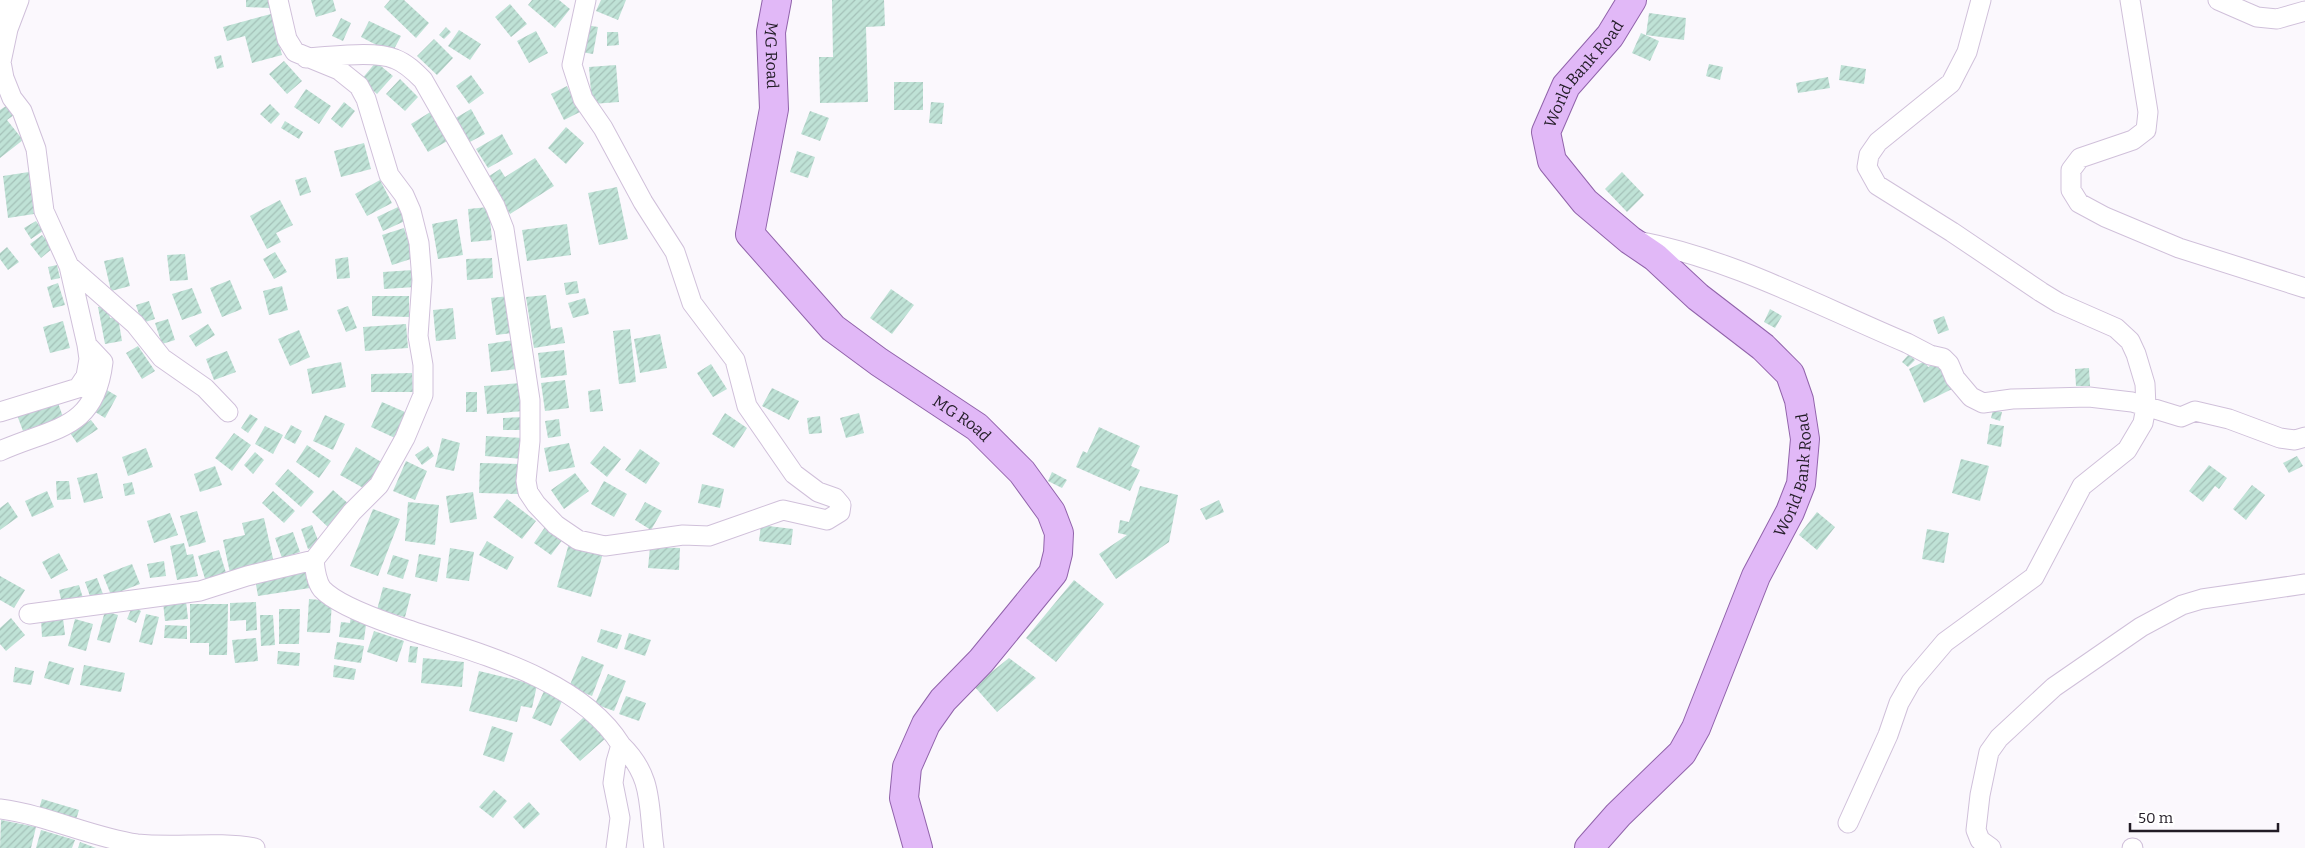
<svg xmlns="http://www.w3.org/2000/svg" width="2305" height="848" viewBox="0 0 2305 848" font-family="Bitter,serif">
	<style>
		.building { fill: url(#building-hatch) }
		.lines { fill: none; stroke-linecap: round; stroke-linejoin: round }
		.minor-casing { stroke: #d0c0da; stroke-width: 21 }
		.primary-casing { stroke: #9163ab; stroke-width: 30 }
		.minor { stroke: #fff; stroke-width: 19 }
		.primary { stroke: #e1b8f7; stroke-width: 28 }
		.labels { text-anchor: middle; stroke-width: 4; stroke-linejoin: round; paint-order: stroke }
		.street-label { font-size: 16px; fill: #221c26; stroke: #fff }
	</style>
	<defs>
		<pattern id="building-hatch" width="6" height="6" patternUnits="userSpaceOnUse" patternTransform="scale(1.25)"><rect width="6" height="6" fill="#bfe2d6"/><path d="M-1 1l2-2M0 6l6-6M5 7l2-2" fill="none" stroke="#a4c1b8"/></pattern>
	</defs>
	<rect width="100%" height="100%" fill="#fbf8fd"/>
	<path class="building" d="M 246,0 L 270,0 L 270,8 L 246,7 Z
		M 311,0 L 333,0 L 336,11 L 316,17 Z
		M 390,0 L 404,0 L 429,23 L 416,38 L 384,7 Z
		M 532,0 L 559,0 L 570,9 L 555,28 L 528,5 Z
		M 601,0 L 626,0 L 618,20 L 596,11 Z
		M 832,0 L 884,0 L 885,26 L 866,27 L 868,102 L 820,103 L 819,57 L 833,57 Z
		M 510,4 L 527,24 L 511,37 L 495,17 Z
		M 1649,13 L 1686,18 L 1684,40 L 1646,35 Z
		M 271,14 L 282,55 L 252,63 L 245,36 L 227,41 L 223,27 Z
		M 341,18 L 351,23 L 343,41 L 332,36 Z
		M 369,21 L 401,36 L 392,53 L 361,37 Z
		M 586,25 L 598,27 L 593,54 L 581,52 Z
		M 446,27 L 451,32 L 444,39 L 439,35 Z
		M 459,30 L 481,44 L 470,60 L 448,46 Z
		M 536,31 L 548,53 L 529,63 L 517,41 Z
		M 607,32 L 618,32 L 619,45 L 607,46 Z
		M 1641,33 L 1659,41 L 1650,61 L 1632,53 Z
		M 434,39 L 453,58 L 437,75 L 417,56 Z
		M 221,55 L 224,67 L 217,69 L 214,57 Z
		M 284,61 L 302,81 L 287,94 L 269,74 Z
		M 376,62 L 393,76 L 377,94 L 361,80 Z
		M 1709,64 L 1723,67 L 1720,80 L 1706,76 Z
		M 616,65 L 619,102 L 592,104 L 589,67 Z
		M 1841,65 L 1866,69 L 1864,84 L 1839,80 Z
		M 471,75 L 484,93 L 469,104 L 456,86 Z
		M 1828,77 L 1830,88 L 1798,93 L 1796,83 Z
		M 400,79 L 418,97 L 405,111 L 386,94 Z
		M 894,82 L 923,82 L 923,110 L 894,110 Z
		M 567,86 L 580,112 L 564,120 L 551,94 Z
		M 306,89 L 331,106 L 319,124 L 294,107 Z
		M 344,102 L 355,111 L 342,128 L 331,119 Z
		M 931,102 L 944,103 L 942,124 L 929,123 Z
		M 270,104 L 280,114 L 271,124 L 260,114 Z
		M 6,106 L 14,115 L 7,120 L 23,140 L 0,158 L 0,110 Z
		M 471,109 L 485,134 L 468,143 L 454,119 Z
		M 432,111 L 449,140 L 428,152 L 411,124 Z
		M 810,111 L 829,118 L 820,141 L 801,134 Z
		M 285,121 L 303,132 L 299,139 L 281,128 Z
		M 566,127 L 584,143 L 566,164 L 548,148 Z
		M 502,134 L 513,154 L 488,168 L 476,149 Z
		M 364,143 L 371,169 L 341,177 L 334,151 Z
		M 797,151 L 815,157 L 808,178 L 790,172 Z
		M 535,158 L 554,186 L 510,214 L 486,178 L 500,169 L 505,177 Z
		M 29,172 L 34,214 L 8,218 L 3,176 Z
		M 1622,172 L 1644,195 L 1627,212 L 1605,189 Z
		M 306,177 L 311,192 L 300,196 L 295,180 Z
		M 380,180 L 392,203 L 367,216 L 355,194 Z
		M 617,187 L 628,239 L 599,245 L 588,193 Z
		M 280,200 L 293,225 L 276,233 L 281,242 L 267,249 L 250,216 Z
		M 398,207 L 405,221 L 383,231 L 377,217 Z
		M 489,207 L 492,240 L 471,242 L 468,209 Z
		M 457,219 L 463,255 L 438,259 L 432,224 Z
		M 36,221 L 43,231 L 31,239 L 24,228 Z
		M 567,224 L 571,255 L 527,261 L 522,230 Z
		M 404,228 L 414,258 L 392,265 L 382,235 Z
		M 42,235 L 53,248 L 41,258 L 30,244 Z
		M 7,247 L 19,262 L 8,270 L 0,259 L 0,253 Z
		M 275,252 L 287,272 L 274,279 L 263,259 Z
		M 185,254 L 188,280 L 170,281 L 167,255 Z
		M 123,257 L 130,286 L 111,291 L 104,261 Z
		M 348,257 L 350,278 L 337,279 L 335,259 Z
		M 492,258 L 493,278 L 467,280 L 466,259 Z
		M 57,265 L 60,278 L 51,280 L 48,267 Z
		M 413,270 L 415,287 L 384,289 L 383,272 Z
		M 230,280 L 242,309 L 222,317 L 210,288 Z
		M 577,281 L 579,293 L 566,295 L 564,283 Z
		M 58,283 L 65,305 L 53,308 L 47,287 Z
		M 282,286 L 288,310 L 269,315 L 263,291 Z
		M 192,288 L 202,313 L 182,320 L 172,294 Z
		M 891,289 L 914,305 L 892,334 L 870,318 Z
		M 546,295 L 551,329 L 562,327 L 565,343 L 534,348 L 526,297 Z
		M 372,296 L 409,296 L 409,317 L 372,316 Z
		M 509,296 L 513,333 L 496,335 L 491,298 Z
		M 585,298 L 589,314 L 573,318 L 568,303 Z
		M 149,301 L 155,319 L 142,323 L 136,305 Z
		M 107,305 L 110,318 L 118,317 L 122,341 L 105,344 L 98,307 Z
		M 348,306 L 357,328 L 346,332 L 337,310 Z
		M 453,308 L 456,339 L 436,341 L 433,310 Z
		M 1770,309 L 1782,316 L 1775,328 L 1764,322 Z
		M 1944,316 L 1949,330 L 1938,334 L 1933,320 Z
		M 168,319 L 175,340 L 162,344 L 155,323 Z
		M 63,321 L 70,348 L 50,353 L 43,327 Z
		M 208,324 L 215,335 L 196,347 L 189,336 Z
		M 406,324 L 408,348 L 365,351 L 363,327 Z
		M 630,329 L 636,382 L 619,384 L 613,331 Z
		M 299,330 L 310,357 L 290,366 L 278,339 Z
		M 660,334 L 667,368 L 640,373 L 634,339 Z
		M 514,340 L 518,369 L 491,372 L 488,344 Z
		M 138,346 L 155,371 L 142,379 L 126,353 Z
		M 564,350 L 567,375 L 541,378 L 538,353 Z
		M 227,351 L 236,372 L 214,380 L 206,359 Z
		M 1909,354 L 1915,360 L 1908,367 L 1902,362 Z
		M 1925,361 L 1928,367 L 1939,362 L 1952,389 L 1924,403 L 1909,369 Z
		M 341,362 L 346,387 L 312,394 L 307,369 Z
		M 711,364 L 727,389 L 713,397 L 697,373 Z
		M 2089,368 L 2090,386 L 2076,386 L 2075,369 Z
		M 412,373 L 413,392 L 371,392 L 371,374 Z
		M 565,380 L 569,408 L 545,411 L 541,383 Z
		M 521,383 L 524,411 L 487,414 L 484,386 Z
		M 772,388 L 799,401 L 789,420 L 762,406 Z
		M 105,389 L 117,396 L 105,418 L 92,410 Z
		M 600,389 L 603,411 L 590,412 L 588,391 Z
		M 466,392 L 477,392 L 477,412 L 466,412 Z
		M 57,400 L 63,417 L 23,431 L 17,415 Z
		M 382,402 L 405,412 L 395,438 L 371,427 Z
		M 1993,410 L 2002,412 L 2000,421 L 1991,418 Z
		M 725,413 L 747,428 L 734,448 L 712,434 Z
		M 859,413 L 864,433 L 846,438 L 840,418 Z
		M 250,414 L 258,419 L 248,433 L 241,428 Z
		M 325,415 L 345,424 L 333,450 L 313,441 Z
		M 820,416 L 822,433 L 809,434 L 807,418 Z
		M 523,417 L 524,430 L 503,430 L 503,418 Z
		M 559,419 L 561,436 L 548,438 L 545,421 Z
		M 91,420 L 98,429 L 77,443 L 70,433 Z
		M 1990,424 L 2004,426 L 2001,447 L 1987,444 Z
		M 291,425 L 302,431 L 295,444 L 284,438 Z
		M 265,426 L 283,435 L 273,454 L 255,444 Z
		M 1099,427 L 1140,446 L 1131,466 L 1140,470 L 1130,491 L 1076,467 L 1083,451 L 1087,453 Z
		M 234,433 L 251,445 L 232,471 L 215,458 Z
		M 486,436 L 525,438 L 523,459 L 485,456 Z
		M 442,438 L 460,443 L 454,471 L 435,467 Z
		M 569,443 L 575,467 L 549,472 L 544,448 Z
		M 307,445 L 331,461 L 319,478 L 296,462 Z
		M 428,446 L 434,456 L 422,465 L 415,455 Z
		M 604,446 L 621,459 L 607,477 L 590,463 Z
		M 356,447 L 383,463 L 367,490 L 340,475 Z
		M 146,448 L 153,467 L 128,476 L 122,457 Z
		M 640,449 L 660,463 L 646,484 L 625,470 Z
		M 255,452 L 264,460 L 253,474 L 244,465 Z
		M 2297,456 L 2303,466 L 2289,473 L 2283,463 Z
		M 1961,459 L 1989,466 L 1980,501 L 1952,493 Z
		M 406,461 L 427,471 L 415,500 L 393,491 Z
		M 480,463 L 519,464 L 519,494 L 479,493 Z
		M 2209,465 L 2227,478 L 2219,489 L 2215,486 L 2203,502 L 2189,491 Z
		M 215,466 L 222,485 L 200,492 L 194,474 Z
		M 288,469 L 314,492 L 301,507 L 275,484 Z
		M 1052,472 L 1067,480 L 1062,488 L 1048,481 Z
		M 97,473 L 103,498 L 84,503 L 77,478 Z
		M 575,473 L 589,491 L 564,509 L 551,490 Z
		M 56,481 L 69,481 L 71,499 L 57,500 Z
		M 604,481 L 627,494 L 614,517 L 591,504 Z
		M 132,482 L 135,494 L 125,496 L 123,484 Z
		M 702,484 L 724,489 L 720,508 L 698,503 Z
		M 2252,485 L 2265,495 L 2246,520 L 2233,509 Z
		M 1140,486 L 1178,495 L 1169,542 L 1116,579 L 1099,554 L 1127,535 L 1118,533 L 1120,520 L 1129,522 Z
		M 333,490 L 351,506 L 330,529 L 312,512 Z
		M 47,491 L 54,507 L 32,517 L 25,501 Z
		M 273,491 L 295,511 L 284,523 L 262,503 Z
		M 473,492 L 477,519 L 450,523 L 446,496 Z
		M 507,499 L 536,521 L 522,539 L 493,517 Z
		M 1219,500 L 1224,512 L 1206,520 L 1200,509 Z
		M 8,502 L 18,517 L 0,530 L 0,508 Z
		M 408,502 L 439,505 L 435,545 L 405,541 Z
		M 645,502 L 662,511 L 651,530 L 635,520 Z
		M 373,509 L 400,519 L 378,576 L 350,566 Z
		M 197,511 L 206,542 L 189,547 L 180,516 Z
		M 1817,512 L 1835,527 L 1817,550 L 1799,535 Z
		M 170,513 L 178,535 L 154,543 L 147,521 Z
		M 264,518 L 274,563 L 230,573 L 223,540 L 245,535 L 242,523 Z
		M 312,525 L 320,545 L 308,549 L 301,529 Z
		M 761,525 L 793,529 L 791,545 L 759,541 Z
		M 545,527 L 563,539 L 551,555 L 534,543 Z
		M 1927,529 L 1949,533 L 1944,563 L 1922,559 Z
		M 293,532 L 300,552 L 282,558 L 275,538 Z
		M 487,541 L 514,557 L 507,570 L 479,555 Z
		M 184,543 L 187,555 L 193,554 L 198,576 L 177,580 L 170,546 Z
		M 569,543 L 603,553 L 591,597 L 557,587 Z
		M 650,547 L 680,548 L 679,570 L 648,568 Z
		M 450,548 L 474,552 L 469,581 L 446,578 Z
		M 219,550 L 227,576 L 206,582 L 198,556 Z
		M 59,553 L 68,570 L 51,579 L 42,562 Z
		M 419,554 L 441,558 L 437,582 L 415,577 Z
		M 393,555 L 409,560 L 403,579 L 387,574 Z
		M 164,561 L 166,576 L 150,578 L 147,564 Z
		M 132,564 L 140,584 L 111,595 L 103,575 Z
		M 307,571 L 310,588 L 258,596 L 255,579 Z
		M 0,576 L 25,590 L 14,608 L 0,600 Z
		M 97,578 L 103,594 L 91,599 L 85,582 Z
		M 1074,580 L 1104,604 L 1056,662 L 1026,638 Z
		M 79,585 L 83,598 L 62,604 L 59,590 Z
		M 383,587 L 411,594 L 405,617 L 377,610 Z
		M 309,599 L 332,601 L 330,633 L 307,632 Z
		M 186,601 L 188,619 L 165,621 L 163,602 Z
		M 256,602 L 257,630 L 246,631 L 246,620 L 230,621 L 230,603 Z
		M 190,604 L 228,604 L 227,655 L 209,655 L 209,643 L 190,643 Z
		M 132,607 L 141,611 L 136,623 L 127,619 Z
		M 279,609 L 300,609 L 299,644 L 279,644 Z
		M 105,611 L 118,615 L 110,643 L 97,640 Z
		M 146,614 L 159,617 L 152,645 L 139,642 Z
		M 260,615 L 273,615 L 275,645 L 261,646 Z
		M 351,615 L 367,617 L 364,640 L 339,637 L 341,622 L 350,623 Z
		M 11,618 L 25,635 L 6,651 L 0,644 L 0,628 Z
		M 63,618 L 65,635 L 42,637 L 41,619 Z
		M 75,619 L 93,624 L 86,651 L 68,646 Z
		M 165,625 L 187,626 L 187,639 L 164,638 Z
		M 601,629 L 622,635 L 617,649 L 597,642 Z
		M 374,631 L 404,641 L 397,662 L 367,652 Z
		M 629,633 L 651,640 L 645,656 L 624,649 Z
		M 256,638 L 258,661 L 235,663 L 232,640 Z
		M 337,642 L 364,646 L 361,663 L 334,659 Z
		M 410,646 L 418,647 L 416,663 L 408,662 Z
		M 278,651 L 300,653 L 299,666 L 277,664 Z
		M 582,656 L 604,665 L 592,696 L 569,687 Z
		M 423,658 L 464,662 L 462,687 L 421,683 Z
		M 1009,658 L 1036,678 L 997,712 L 974,686 Z
		M 49,661 L 74,668 L 69,685 L 44,678 Z
		M 84,665 L 125,673 L 121,692 L 80,685 Z
		M 334,665 L 356,669 L 354,680 L 333,677 Z
		M 15,667 L 34,671 L 31,685 L 13,682 Z
		M 479,671 L 537,685 L 532,708 L 521,706 L 517,722 L 469,711 Z
		M 608,674 L 626,681 L 614,711 L 595,704 Z
		M 544,691 L 563,699 L 551,726 L 532,718 Z
		M 626,696 L 646,703 L 639,721 L 619,714 Z
		M 585,716 L 606,738 L 580,761 L 560,740 Z
		M 492,726 L 513,733 L 504,762 L 483,755 Z
		M 494,790 L 507,801 L 493,818 L 479,807 Z
		M 42,799 L 79,810 L 75,823 L 38,812 Z
		M 529,802 L 540,814 L 524,829 L 513,817 Z
		M 1,820 L 36,827 L 31,848 L 0,848 Z
		M 41,830 L 75,840 L 72,848 L 36,848 Z
		M 80,842 L 96,848 L 78,848 Z"/>
	<g class="lines">
		<defs>
			<path id="minor" d="M 0,0 L 8,29
				M 278,0 L 287,39 L 295,52 L 339,70 L 359,86 L 366,99 L 389,175 L 404,195 L 411,211 L 419,243 L 422,280 L 418,336 L 423,365 L 423,395 L 405,438 L 379,485 L 352,512 L 314,560 C 315,570 316,581 322,589 C 336,604 374,618 394,625 C 467,651 578,675 621,745 L 616,762 L 613,783 L 620,818 L 616,848
				M 2130,0 L 2148,112 L 2146,130 L 2133,140 L 2080,158 L 2071,170 L 2071,190 L 2079,203 L 2105,217 L 2179,248 L 2305,288
				M 2218,0 L 2257,17 L 2277,19 L 2305,11
				M 306,58 C 330,57 374,50 395,59 C 406,63 415,72 423,80 L 495,206 L 504,229 L 530,400 L 530,441 L 526,481 L 528,492 L 536,504 L 556,525 L 578,540 L 605,546 L 683,535 L 709,536 L 783,510 L 827,520 L 840,512 L 841,505 L 835,498 L 818,492 L 794,474 L 747,406 L 735,360 L 692,303 L 675,252 L 643,202 L 603,128 L 583,99 L 572,65 L 586,0
				M 1638,241 C 1732,259 1819,306 1907,343 L 1930,355 L 1943,358 L 1949,364 L 1955,378 L 1971,397 L 1983,403 L 2012,399 L 2089,397 L 2132,402 L 2181,417 L 2195,411 L 2229,419 L 2280,438 L 2295,440 L 2305,437
				M 69,266 L 135,324 L 162,358 L 205,388 L 228,412
				M 0,412 L 78,388 L 86,376 L 89,359 L 87,345
				M 0,451 C 53,427 95,431 103,362 L 87,345 L 69,266 L 44,211 L 36,149 L 22,111 L 12,98 L 4,78 L 1,62 L 8,29 L 19,0
				M 29,614 L 200,591 L 247,576 L 314,560
				M 621,745 C 654,777 648,806 654,848
				M 0,809 C 47,815 90,837 137,844 C 176,848 216,841 255,848
				M 1848,823 L 1888,735 L 1899,703 L 1911,682 L 1945,642 L 2034,577 L 2082,486 L 2127,450 L 2143,423 L 2146,407 L 2145,384 L 2136,354 L 2130,341 L 2116,328 L 2059,303 L 2041,292 L 1952,232 L 1877,185 L 1867,167 L 1869,155 L 1878,142 L 1951,83 L 1967,52 L 1981,0
				M 1991,848 L 1980,840 L 1976,830 L 1980,795 L 1989,752 L 1999,738 L 2054,687 L 2141,627 L 2182,605 L 2202,599 L 2305,584
				M 2132,848 L 2133,848"/>
			<g id="primary">
				<path id="s1" d="M 777,0 L 771,32 L 774,109 L 750,234 L 833,328 L 879,362 L 977,427 L 1022,472 L 1051,512 L 1059,533 L 1058,553 L 1053,573 L 981,661 L 943,700 L 926,724 L 907,767 L 904,798 L 918,848"/>
				<path id="s2" d="M 1589,848 L 1618,815 L 1682,753 L 1696,728 L 1756,576 L 1790,512 L 1801,484 L 1805,439 L 1799,400 L 1790,374 L 1763,347 L 1698,297 L 1655,257 L 1630,240 L 1585,202 L 1552,161 L 1546,132 L 1566,86 L 1610,36 L 1632,0"/>
			</g>
		</defs>
		<use href="#minor" class="minor-casing"/>
		<use href="#primary" class="primary-casing"/>
		<use href="#minor" class="minor"/>
		<use href="#primary" class="primary"/>
	</g>
	<g class="labels">
		<g class="street-label">
			<text dy="6" stroke="none"><textPath href="#s1" startOffset="56">MG Road</textPath></text>
			<text dy="6" stroke="none"><textPath href="#s2" startOffset="960">World Bank Road</textPath></text>
			<text dy="6" stroke="none"><textPath href="#s1" startOffset="520">MG Road</textPath></text>
			<text dy="6" stroke="none"><textPath href="#s2" startOffset="435">World Bank Road</textPath></text>
		</g>
	</g>
	<path d="M2130 823v8h148v-8" fill="none" stroke="#221c26" stroke-width="2.5"/>
	<text x="2138" y="823" font-size="15" fill="#221c26" stroke="#ffffff" stroke-width="4" paint-order="stroke">50 m</text>
</svg>
